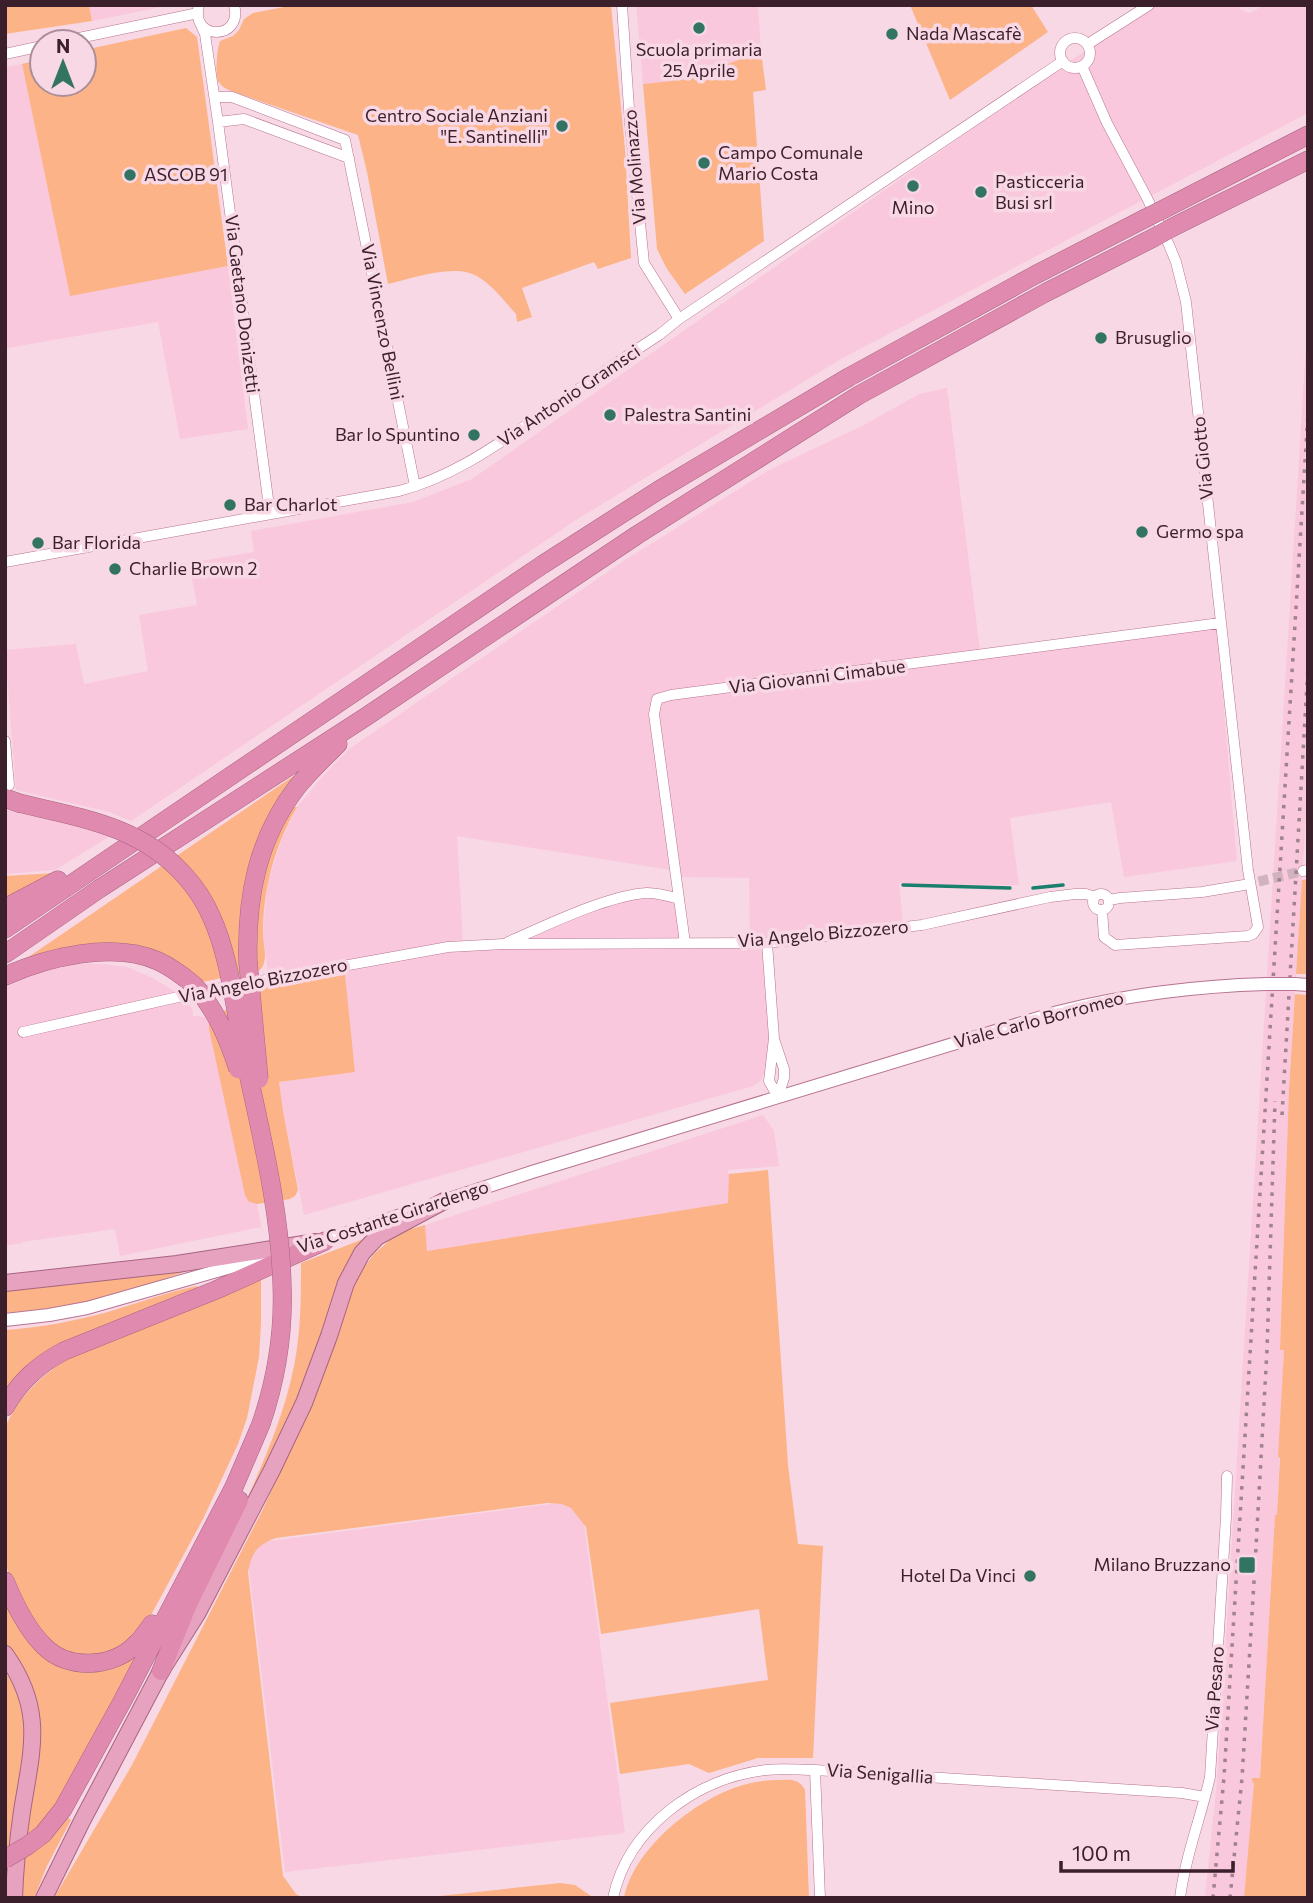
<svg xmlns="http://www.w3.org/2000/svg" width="1313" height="1903" viewBox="0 0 1313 1903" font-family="Commissioner,sans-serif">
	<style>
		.built { fill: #fac8dc }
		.green { fill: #fcb387 }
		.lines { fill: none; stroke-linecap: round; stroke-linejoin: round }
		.stream { stroke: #1b7f6d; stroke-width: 3.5 }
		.minor-tunnel { stroke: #d1b3bf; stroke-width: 10; stroke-dasharray: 10 5; stroke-linecap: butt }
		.minor-casing { stroke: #b77391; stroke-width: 11 }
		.tertiary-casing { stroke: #b77391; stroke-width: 14 }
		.trunk-casing { stroke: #a76581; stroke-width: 18 }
		.motorway-casing { stroke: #a76581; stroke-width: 19 }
		.minor { stroke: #fff; stroke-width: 10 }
		.tertiary { stroke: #fff; stroke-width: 12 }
		.trunk { stroke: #e7a2c0; stroke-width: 16 }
		.motorway { stroke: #e18ab0; stroke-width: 18 }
		.rail { stroke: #9f828e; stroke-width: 3.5; stroke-dasharray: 3.5 7; stroke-linecap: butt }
		.tertiary-bridge-casing { stroke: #b77391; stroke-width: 14; stroke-linecap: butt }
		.motorway-bridge-casing { stroke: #a76581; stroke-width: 19; stroke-linecap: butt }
		.tertiary-bridge { stroke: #fff; stroke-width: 12 }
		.motorway-bridge { stroke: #e18ab0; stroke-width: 18 }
		.poi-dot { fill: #337361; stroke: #f7d8e4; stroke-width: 2.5 }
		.labels { text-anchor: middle; stroke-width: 7; stroke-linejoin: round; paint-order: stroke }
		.poi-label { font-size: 18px; fill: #3b1f2b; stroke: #f7d8e4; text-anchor: start }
		.street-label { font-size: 18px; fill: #3b1f2b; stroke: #f7d8e4 }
	</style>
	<rect width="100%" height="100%" fill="#f7d8e4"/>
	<path class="built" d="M 89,5 L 171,5 L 92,21 Z
		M 636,5 L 758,5 L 761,51 L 690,79 L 643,84 Z
		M 1158,5 L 1238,5 L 1241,10 L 1250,13 L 1264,5 L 1308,5 L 1308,113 L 841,359 L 579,518 L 131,821 L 109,812 L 16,790 L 5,650 L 76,644 L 84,684 L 148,671 L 139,615 L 197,605 L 189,563 L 254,552 L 251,531 L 413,502 L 472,479 L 1062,66 Z
		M 22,64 L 70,295 L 228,266 L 248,429 L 180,439 L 158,322 L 7,348 L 5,338 L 5,67 Z
		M 1308,314 L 1308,786 L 1289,1089 L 1280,1350 L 1284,1350 L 1277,1515 L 1275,1516 L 1260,1778 L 1252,1778 L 1254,1782 L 1252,1812 L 1244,1898 L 1205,1898 L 1217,1781 Z
		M 947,388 L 980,650 L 656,698 L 671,870 L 457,836 L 463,941 L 268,974 L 263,933 L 265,909 L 268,882 L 282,838 L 297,807 L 322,777 L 349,749 L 625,560 L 771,469 L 864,425 L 919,394 Z
		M 1217,628 L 1237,861 L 1124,877 L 1111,802 L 1010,818 L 1019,885 L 899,884 L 903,924 L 766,939 L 750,939 L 749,878 L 680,877 L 657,715 L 660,701 Z
		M 5,808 L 112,835 L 55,870 L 5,874 Z
		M 650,887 L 675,894 L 682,947 L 763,947 L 770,1039 L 766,1070 L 761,1080 L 753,1086 L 304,1215 L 283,1111 L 279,1082 L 355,1071 L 344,972 L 453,952 L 501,948 L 502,939 L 629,890 Z
		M 73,963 L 102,964 L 127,967 L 153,978 L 171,989 L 192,1008 L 193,1016 L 208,1017 L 249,1202 L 257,1204 L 261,1227 L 120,1256 L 115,1229 L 22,1242 L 22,1243 L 5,1246 L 5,983 L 43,968 Z
		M 763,1115 L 774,1131 L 779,1166 L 727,1170 L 729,1174 L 729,1203 L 427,1251 L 425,1225 Z
		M 581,1500 L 625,1833 L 285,1872 L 246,1544 Z"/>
	<path class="green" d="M 5,5 L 89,5 L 92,21 L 5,34 Z
		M 295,5 L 611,5 L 625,149 L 631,258 L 598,269 L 594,262 L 522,288 L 532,317 L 517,322 L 516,314 C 505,302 494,287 480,278 C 457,262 414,278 388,284 L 367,172 L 358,135 L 231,91 C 226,89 221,86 218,81 C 215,73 217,49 220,41 L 233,36 L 239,30 L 244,19 L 253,13 Z
		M 910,5 L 1031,5 L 1048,32 L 950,100 Z
		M 186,28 L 197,37 L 228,266 L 70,296 L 22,64 L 42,59 L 42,84 L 84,84 L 84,50 Z
		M 761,51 L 766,90 L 753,92 L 764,241 L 685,294 L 667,269 L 657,249 L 643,84 L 690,79 Z
		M 295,775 L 296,778 L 280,801 L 254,917 L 270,847 L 291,807 L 297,807 C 275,845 263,889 263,933 C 263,946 269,960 260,970 L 198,983 L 149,955 L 27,958 Z
		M 55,873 L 5,906 L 5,876 Z
		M 1308,879 L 1308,974 L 1296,974 L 1302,880 Z
		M 345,975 L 355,1072 L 279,1082 L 283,1111 L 298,1190 L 295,1196 L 290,1199 L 257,1204 L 249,1202 L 245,1195 L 209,1029 L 209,1014 L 258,1003 L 257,989 Z
		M 1295,994 L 1308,995 L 1308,1898 L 1244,1898 L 1254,1783 L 1252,1782 L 1252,1778 L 1260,1778 L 1275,1515 L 1277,1515 L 1280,1458 L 1278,1457 L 1284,1350 L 1280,1350 L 1289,1089 Z
		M 768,1170 L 788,1465 L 798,1544 L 823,1546 L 813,1758 L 758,1758 L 709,1773 L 689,1764 L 620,1774 L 610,1703 L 768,1680 L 759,1609 L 601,1634 L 586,1527 L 571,1508 L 562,1504 L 547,1503 L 276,1538 C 257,1545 252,1552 248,1572 L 283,1876 L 296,1894 L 303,1898 L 54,1898 L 132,1765 L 263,1509 L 304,1420 L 347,1296 L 359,1274 L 374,1254 L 391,1239 L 407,1230 L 425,1225 L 427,1251 L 728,1203 L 729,1174 Z
		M 374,1235 L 316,1355 L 291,1419 L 241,1513 C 262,1465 284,1417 294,1366 C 301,1332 301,1297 301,1263 Z
		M 195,1268 C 164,1279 134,1291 102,1298 C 70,1306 38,1310 5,1313 L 5,1289 Z
		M 261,1278 L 261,1323 L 259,1357 L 247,1418 L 238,1444 L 203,1519 L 144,1628 L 129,1645 L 96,1659 L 67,1654 L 41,1635 L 10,1577 L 5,1562 L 5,1428 C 18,1396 44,1373 73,1356 Z
		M 197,1286 L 199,1289 L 94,1333 L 5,1400 L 5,1330 C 39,1328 75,1321 108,1312 C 138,1303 167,1292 197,1286 Z
		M 5,1599 L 43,1655 L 134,1657 L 135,1661 L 55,1809 L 71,1820 L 47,1866 L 34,1898 L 20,1898 L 22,1867 L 37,1759 L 5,1650 Z
		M 5,1671 C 34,1714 26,1751 20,1799 C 17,1824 13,1850 10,1875 L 7,1875 L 5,1862 Z
		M 774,1780 C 787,1780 799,1777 805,1790 L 809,1898 L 624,1898 C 634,1847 699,1796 747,1784 C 756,1781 765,1781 774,1780 Z
		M 560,1883 L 575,1885 L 594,1898 L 421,1898 Z"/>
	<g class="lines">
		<path class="stream" d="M 903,885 L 1010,888
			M 1033,888 L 1063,885"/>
		<path class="minor-tunnel" d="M 1244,885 L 1303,871"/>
		<defs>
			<path id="minor" d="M 199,5 C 189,41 244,41 234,5
				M 622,5 L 630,123 L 644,263 L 679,319
				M 199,21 L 205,34 L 218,122 L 270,514
				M1060 53a15 15 0 1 1 30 0a15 15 0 1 1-30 0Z
				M 60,42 L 198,13
				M 1088,44 L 1149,5
				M 5,54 L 42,46
				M 1082,66 L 1107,123 L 1147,198 L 1169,245 L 1176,262 L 1186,302 L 1248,870 L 1258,927 L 1253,934 L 1248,936 L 1115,945 L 1104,937 L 1102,910
				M 215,97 L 232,97 L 345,140 L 415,486
				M 218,122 L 244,119 L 349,158
				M 5,562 L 399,491 C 453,477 498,444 544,413 C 582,387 620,360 659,335 L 679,319 L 1063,61
				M 5,741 L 9,785
				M 1303,871 L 1308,870
				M1093 902a8 8 0 1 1 16 0a8 8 0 1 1-16 0Z
				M 1109,900 L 1120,898 L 1202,892 L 1244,885
				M 508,942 C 545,926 608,895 647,893 C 658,893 669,896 679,899
				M 685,943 L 654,714 L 657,699 L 671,695 L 1220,623
				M 767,943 L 774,1038 L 769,1081 L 778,1097
				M 23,1032 L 205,991 L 448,947 L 504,944 L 767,943 L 922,925 L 1050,897 L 1075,894 L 1086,894 L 1095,897
				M 775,1042 L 784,1069 L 784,1078 L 778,1097
				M 815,1770 L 820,1898
				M 613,1898 C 628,1828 696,1778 766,1770 C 782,1768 799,1770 815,1770 L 1182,1793 L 1205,1797
				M 1180,1898 C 1185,1857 1201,1817 1210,1777 L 1226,1517 L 1227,1476"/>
			<path id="tertiary" d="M 1295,984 L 1308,985
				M 437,1203 L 532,1172 L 1058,1012 C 1129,994 1195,986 1267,984
				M 318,1243 L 413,1211
				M 5,1320 L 49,1315 L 87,1308 L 273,1255"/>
			<path id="trunk" d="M 5,1283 L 177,1264 L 316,1242
				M 5,1654 C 45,1710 32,1749 22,1811 C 18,1839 15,1869 14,1898
				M 44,1898 L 82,1821 L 161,1671 L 197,1614 L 272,1470 L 304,1403 L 329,1336 L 346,1283 L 362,1253 L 377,1237 L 446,1200"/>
			<path id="motorway" d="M 1164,209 L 1308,135
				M 1173,227 L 1308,160
				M 5,798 L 19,803
				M 5,908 L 58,880
				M 5,929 L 542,565 L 659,490 L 849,377 L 1035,275 L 1144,219
				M 5,954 L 99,889 L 364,718 L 637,535 L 859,395 L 1045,293 L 1153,238
				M 248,962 C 246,898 257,839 297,787 C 309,772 324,758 338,744
				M 5,976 C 48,957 113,941 158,961 C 171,967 183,976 194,985
				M 5,1407 C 20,1381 38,1365 64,1351 L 216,1290 L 325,1241
				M 5,1581 C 14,1603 27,1630 45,1647 C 68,1670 112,1668 135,1645 C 142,1639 147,1631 152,1624
				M 161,1671 L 188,1604 L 239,1500
				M 43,1834 L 63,1809 L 123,1700 L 234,1487 L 261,1424"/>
		</defs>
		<use href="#minor" class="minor-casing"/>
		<use href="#tertiary" class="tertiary-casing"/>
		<use href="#trunk" class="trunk-casing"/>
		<use href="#motorway" class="motorway-casing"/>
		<use href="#minor" class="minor"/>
		<use href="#tertiary" class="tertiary"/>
		<use href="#trunk" class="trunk"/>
		<use href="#motorway" class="motorway"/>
		<path class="rail" d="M 1282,1115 L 1308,667
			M 1213,1898 L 1224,1777 L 1308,413
			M 1230,1898 L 1242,1778 L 1255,1565 L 1267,1350 L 1275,1101"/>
		<defs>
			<path id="tertiary-bridge" d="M 1267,984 L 1295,984"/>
			<path id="motorway-bridge" d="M 1144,219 L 1164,209
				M 1153,238 L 1173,227
				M 19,803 C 81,818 141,826 185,876 C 195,887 205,902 211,916 C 229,954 235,1008 243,1049 C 259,1127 280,1205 282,1284 C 284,1331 276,1380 261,1424
				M 248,962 L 259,1079
				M 194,985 C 216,1010 228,1038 238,1069
				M 5,1859 L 27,1846 L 43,1834"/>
		</defs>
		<use href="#tertiary-bridge" class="tertiary-bridge-casing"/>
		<use href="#motorway-bridge" class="motorway-bridge-casing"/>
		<use href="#tertiary-bridge" class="tertiary-bridge"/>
		<use href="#motorway-bridge" class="motorway-bridge"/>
	</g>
	<g class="poi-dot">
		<circle cx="699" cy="28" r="7"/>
		<circle cx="892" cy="34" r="7"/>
		<circle cx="562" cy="126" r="7"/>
		<circle cx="704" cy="163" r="7"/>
		<circle cx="130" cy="175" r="7"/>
		<circle cx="913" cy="186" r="7"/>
		<circle cx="981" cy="192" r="7"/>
		<circle cx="1101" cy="338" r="7"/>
		<circle cx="610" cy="415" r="7"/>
		<circle cx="474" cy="435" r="7"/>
		<circle cx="230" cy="505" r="7"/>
		<circle cx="1142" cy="532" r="7"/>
		<circle cx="38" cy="543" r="7"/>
		<circle cx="115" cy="569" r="7"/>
		<rect x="1238" y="1556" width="18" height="18" rx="3.5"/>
		<circle cx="1030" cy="1576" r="7"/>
	</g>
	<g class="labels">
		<g class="poi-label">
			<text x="906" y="40">Nada Mascafè</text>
			<text x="699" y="56" text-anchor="middle">Scuola primaria<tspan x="699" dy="21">25 Aprile</tspan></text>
			<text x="548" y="122" text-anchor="end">Centro Sociale Anziani<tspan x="548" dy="21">"E. Santinelli"</tspan></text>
			<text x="718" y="159">Campo Comunale<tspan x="718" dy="21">Mario Costa</tspan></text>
			<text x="144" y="181">ASCOB 91</text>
			<text x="995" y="188">Pasticceria<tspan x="995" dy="21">Busi srl</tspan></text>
			<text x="913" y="214" text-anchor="middle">Mino</text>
			<text x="1115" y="344">Brusuglio</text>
			<text x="624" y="421">Palestra Santini</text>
			<text x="460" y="441" text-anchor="end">Bar lo Spuntino</text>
			<text x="244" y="511">Bar Charlot</text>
			<text x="1156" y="538">Germo spa</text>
			<text x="52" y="549">Bar Florida</text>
			<text x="129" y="575">Charlie Brown 2</text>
			<text x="1231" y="1571" text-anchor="end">Milano Bruzzano</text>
			<text x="1016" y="1582" text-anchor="end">Hotel Da Vinci</text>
		</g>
		<g class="street-label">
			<text transform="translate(635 167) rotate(-95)" y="6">Via Molinazzo</text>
			<text transform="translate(242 304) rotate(83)" y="6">Via Gaetano Donizetti</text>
			<text transform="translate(382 322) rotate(79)" y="6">Via Vincenzo Bellini</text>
			<text transform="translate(569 396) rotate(-34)" y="6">Via Antonio Gramsci</text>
			<text transform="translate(1203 458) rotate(-96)" y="6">Via Giotto</text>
			<text transform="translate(817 677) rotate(-7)" y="6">Via Giovanni Cimabue</text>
			<text transform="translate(823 934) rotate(-5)" y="6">Via Angelo Bizzozero</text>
			<text transform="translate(263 981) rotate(-11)" y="6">Via Angelo Bizzozero</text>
			<text transform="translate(1039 1020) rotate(-15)" y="6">Viale Carlo Borromeo</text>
			<text transform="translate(393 1217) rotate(-18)" y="6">Via Costante Girardengo</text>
			<text transform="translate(1215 1689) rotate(-86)" y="6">Via Pesaro</text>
			<text transform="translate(880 1774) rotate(4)" y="6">Via Senigallia</text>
		</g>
	</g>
	<rect width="1313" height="1903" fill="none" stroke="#3b1f2b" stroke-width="14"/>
	<g transform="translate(63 63)"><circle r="33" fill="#f7d8e4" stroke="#ac8e9a" stroke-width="2"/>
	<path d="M0-5L12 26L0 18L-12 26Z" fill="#337361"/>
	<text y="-10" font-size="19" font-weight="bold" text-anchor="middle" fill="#3b1f2b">N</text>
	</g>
	<path d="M1061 1861v10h172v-10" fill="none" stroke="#3b1f2b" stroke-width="3.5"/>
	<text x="1072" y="1861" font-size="21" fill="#3b1f2b" stroke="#f7d8e4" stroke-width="5" paint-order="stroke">100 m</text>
</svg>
